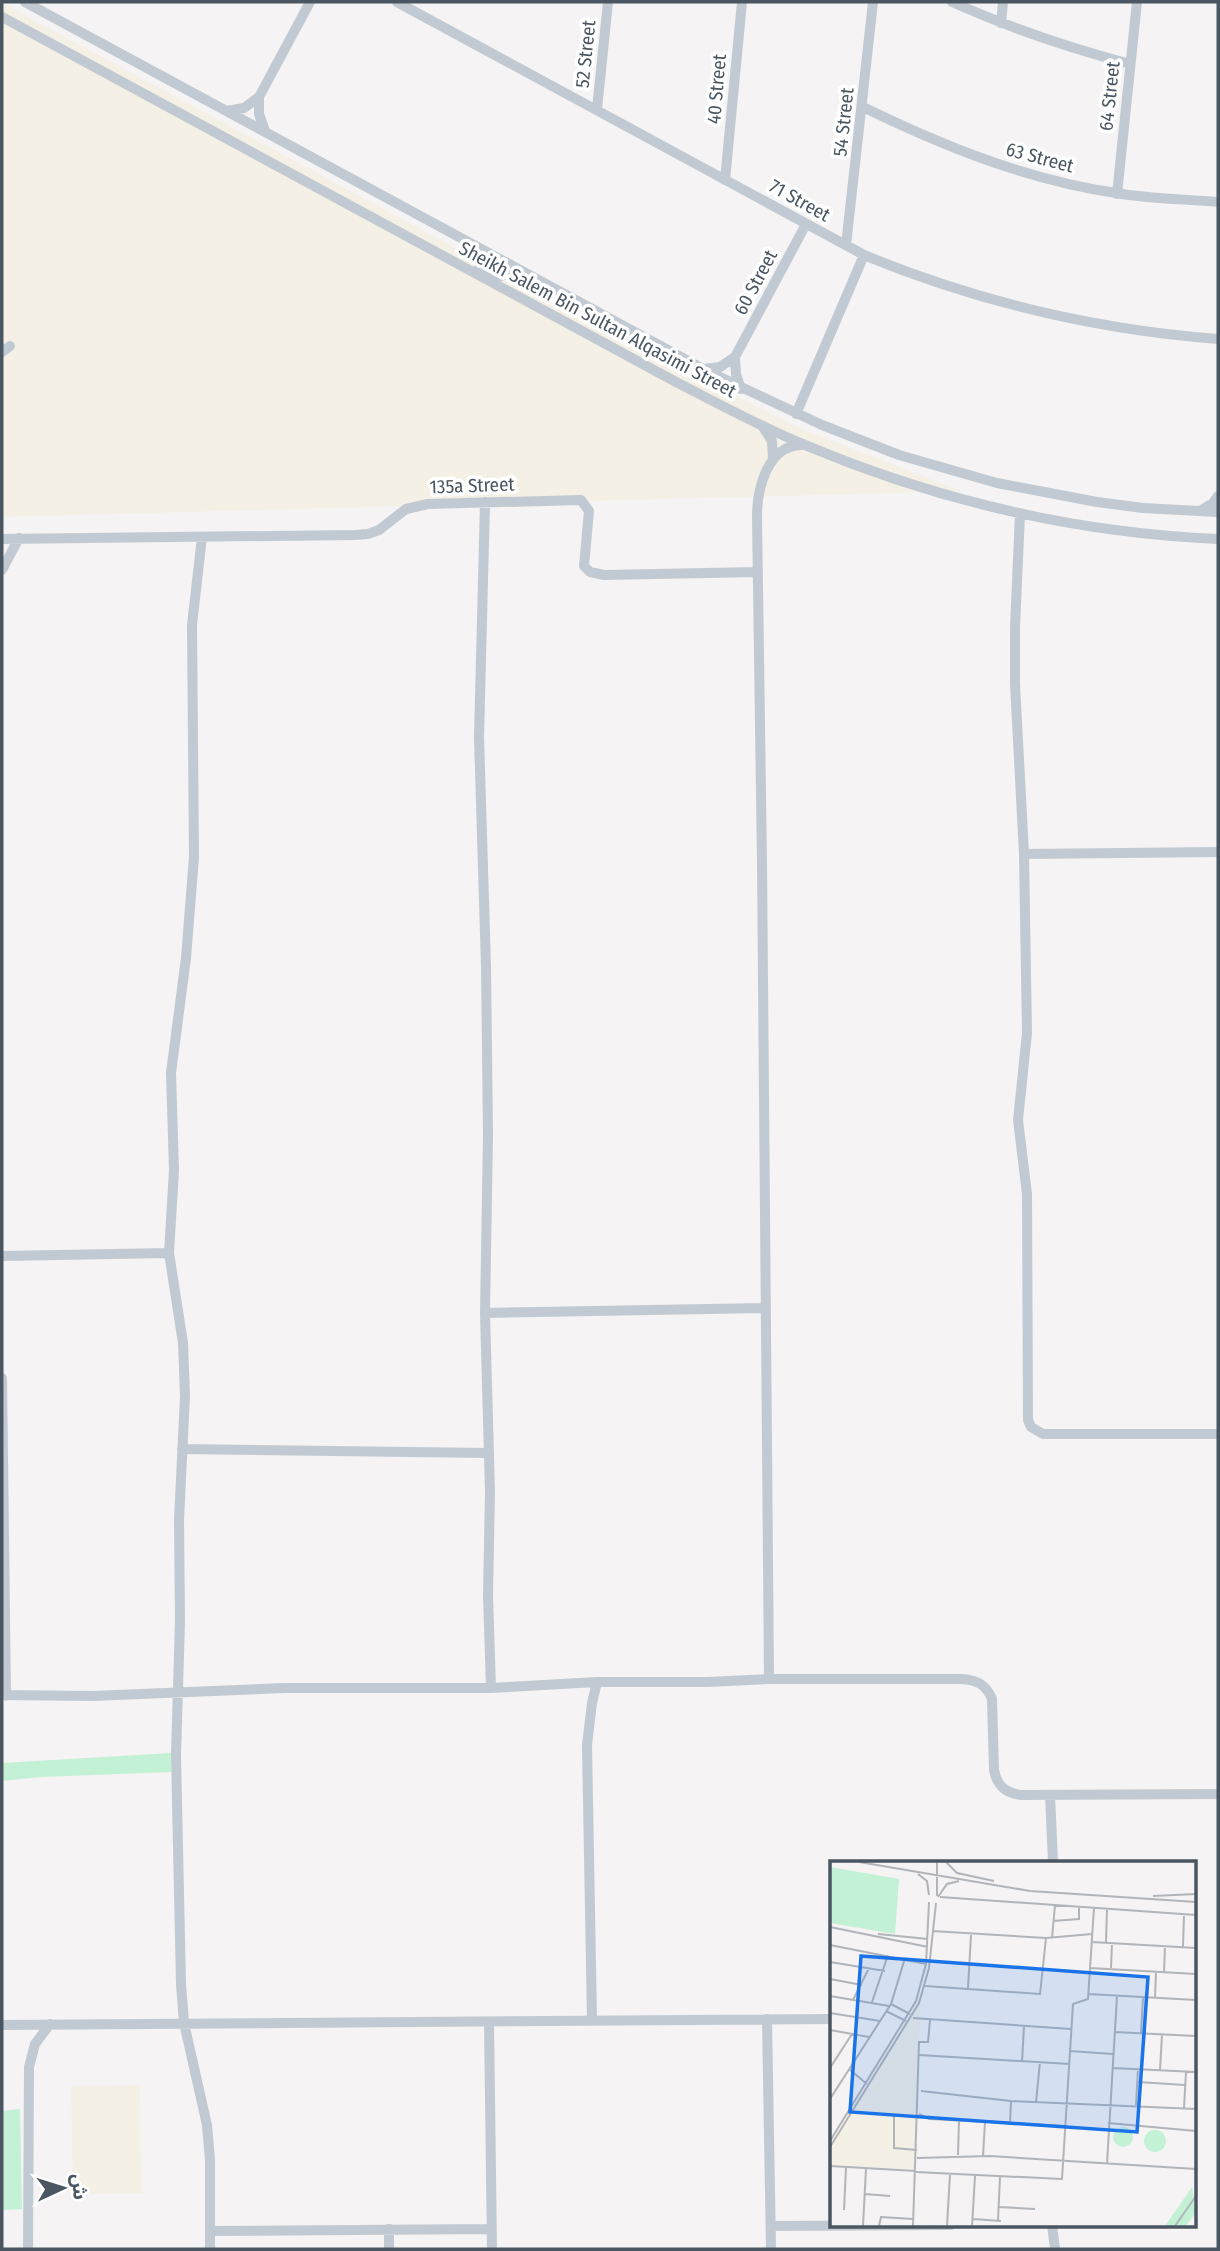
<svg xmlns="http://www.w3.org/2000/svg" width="1220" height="2251" viewBox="0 0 1220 2251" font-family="'Fira Sans Condensed','Noto Sans Arabic',sans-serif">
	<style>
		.green { fill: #c3f1d5 }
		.sand { fill: #f5f0e5 }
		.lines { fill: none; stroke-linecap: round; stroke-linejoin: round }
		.minor { stroke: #c1cad2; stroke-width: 10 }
		.labels { text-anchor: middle; stroke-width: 7; stroke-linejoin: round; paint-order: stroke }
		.street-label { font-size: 19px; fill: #4a5661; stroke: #fff }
		.inset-road { fill: none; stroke: #b1b4b9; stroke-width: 2 }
		.view { fill: #1a73e8; fill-opacity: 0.15; stroke: #1a73e8; stroke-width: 3.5 }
		.inset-edge { fill: none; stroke: #4a5661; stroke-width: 3.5 }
	</style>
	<rect width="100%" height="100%" fill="#f5f3f3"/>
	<path class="green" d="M 171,1753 L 171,1772 L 41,1777 L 2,1781 L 2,1763 Z
		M 20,2109 L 22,2209 L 2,2210 L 2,2111 Z"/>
	<path class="sand" d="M 2,3 L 663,360 L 797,427 L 961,491 L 2,517 Z
		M 140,2085 L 142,2193 L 73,2194 L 71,2086 Z"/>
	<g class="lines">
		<path class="minor" d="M 25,2 L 703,369 L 822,425 L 899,455 L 997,483 L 1097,502 L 1143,508 L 1218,512
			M 397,2 L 864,255 C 976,301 1098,330 1218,339
			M 952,2 C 1010,28 1069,48 1130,64
			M 2,17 L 676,382 C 719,404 761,427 805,445 C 936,500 1076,533 1218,539
			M 1001,23 L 1003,2
			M 259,97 L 259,114 L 265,131
			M 863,107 C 943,146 1027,180 1116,193 C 1150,199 1185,199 1218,202
			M 597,109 L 608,2
			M 227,111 L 244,108 L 259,97 L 310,2
			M 725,180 L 742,2
			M 1117,194 L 1137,2
			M 846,245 L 873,2
			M 477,270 L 501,276 L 508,272 L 510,264
			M 2,352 L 10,346
			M 735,357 L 736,374 L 741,389
			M 704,369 L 720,367 L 735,357 L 806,224
			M 796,414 L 864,255
			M 763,427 L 772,441 L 773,459
			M 485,502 L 479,737 L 486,966 L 488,1135 L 485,1313 L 490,1492 L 488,1595 L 491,1688
			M 1200,511 L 1213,503 L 1218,496
			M 1020,514 L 1015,627 L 1015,684 L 1024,854 L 1027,1033 L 1018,1120 L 1027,1194 L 1028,1420 L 1031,1427 L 1043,1434 L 1218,1434
			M 202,537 L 192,625 L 194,857 L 186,958 L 171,1073 L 174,1170 L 169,1253 L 183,1343 L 185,1396 L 179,1520 L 180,1621 L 176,1755 L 181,1984 L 184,2023 L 207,2125 L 210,2160 L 210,2249
			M 2,539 L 355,535 L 368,534 L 379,530 L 406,509 L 428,504 L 581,500 L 589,511 L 584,566 L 590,572 L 604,575 L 757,572
			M 2,570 L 19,538
			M 1024,854 L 1218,852
			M 2,1256 L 169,1253
			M 485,1313 L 765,1308
			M 2,1378 L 6,1696
			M 182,1449 L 489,1453
			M 769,1679 L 762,863 L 757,517 C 757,489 767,446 801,445
			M 2,1695 L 92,1696 L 284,1688 L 491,1688 L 597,1682 L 708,1682 L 769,1679 L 962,1679 C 978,1680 986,1685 992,1699 L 994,1770 C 997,1786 1006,1794 1023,1795 L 1218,1794
			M 1050,1795 L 1053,1862
			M 767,2019 L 771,2249
			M 592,2020 L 587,1745 L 592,1703 L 597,1682
			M 489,2022 L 492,2249
			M 2,2025 L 832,2019
			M 1052,2225 L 1055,2249
			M 771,2226 L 951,2225
			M 210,2231 L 491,2229
			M 28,2249 L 29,2067 L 35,2044 L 50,2024
			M 389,2249 L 389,2229"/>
	</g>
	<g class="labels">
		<g class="street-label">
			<text transform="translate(585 54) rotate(-84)" y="7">52 Street</text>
			<text transform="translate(716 89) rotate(-85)" y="7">40 Street</text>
			<text transform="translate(1109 96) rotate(-84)" y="7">64 Street</text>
			<text transform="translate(843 122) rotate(-84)" y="7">54 Street</text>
			<text transform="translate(1040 157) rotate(15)" y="7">63 Street</text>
			<text transform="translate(800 200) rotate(29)" y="7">71 Street</text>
			<text transform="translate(755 282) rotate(-62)" y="7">60 Street</text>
			<text transform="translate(598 319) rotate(28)" y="7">Sheikh Salem Bin Sultan Alqasimi Street</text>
			<text transform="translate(472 485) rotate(-2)" y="7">135a Street</text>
		</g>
	</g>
	<g transform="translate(830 1861)">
		<rect width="366" height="366" fill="#f5f3f3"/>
		<path d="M 0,6 L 69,18 L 65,73 L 0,62 ZM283 276a10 10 0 1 1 20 0a10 10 0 1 1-20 0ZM314 280a11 11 0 1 1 22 0a11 11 0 1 1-22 0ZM 362,326 L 366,351 L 356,365 L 335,365 Z" fill="#c3f1d5"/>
		<path d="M 91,133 L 84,308 L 0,304 L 0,283 Z" fill="#f5f0e5"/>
		<path class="inset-road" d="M 29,1 L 200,30 L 366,41M 116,1 L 127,12 L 164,20M 88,13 L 97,20 L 99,34M 107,35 L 107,1M 323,35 L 366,33M 108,36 L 117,23 L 129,20M 110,36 L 366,54M 223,60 L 249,58 L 249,46M 0,66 L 98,86M 102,70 L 216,77 L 262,73M 48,73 L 98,78M 222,77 L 225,44M 262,81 L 366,87M 276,81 L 277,48M 0,84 L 96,103M 353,86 L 354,53M 0,101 L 55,110M 260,107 L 366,113M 281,107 L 282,82M 334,111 L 335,85M 0,118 L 32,124M 95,125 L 210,133 L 216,77M 138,127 L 141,74M 258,133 L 366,139M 0,135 L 59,145M 325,137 L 326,111M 23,139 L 39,107M 42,141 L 58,94M 61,143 L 80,153M 56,150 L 76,160M 0,152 L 50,160M 83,157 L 241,168M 0,169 L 39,176M 284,171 L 366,175M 311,172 L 313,137M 240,190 L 283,193M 89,194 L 240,203M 192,201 L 194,165M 0,207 L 22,173M 282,207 L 366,211M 19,208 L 37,223M 330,209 L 332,174M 308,221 L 355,224M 91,230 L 181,240 L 366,248M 0,238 L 61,143 L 75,97M 206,241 L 210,201M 306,244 L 308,208M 354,247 L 356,211M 64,253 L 64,287 L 87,289M 89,253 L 99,258 L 236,265M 180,262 L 181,240M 278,262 L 366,270M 0,280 L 86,140 L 96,103 L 99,41M 0,286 L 89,142 L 99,107 L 106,42M 128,294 L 129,259M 153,295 L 155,261M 87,297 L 160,295 L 366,308M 277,303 L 287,135M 0,305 L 86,310M 86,311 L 232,318 L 243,143 L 258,138 L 264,47M 35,333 L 60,335M 169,346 L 205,348M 14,349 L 16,307M 143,358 L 171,360M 168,359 L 170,316M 33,365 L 36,308M 49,365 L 51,356 L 83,358M 83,365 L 89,181 L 98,181 L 100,159M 117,365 L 120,313M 142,365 L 145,315M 345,365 L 366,335"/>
		<path class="view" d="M 31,95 L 318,116 L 307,271 L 20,251 Z"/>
		<rect width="366" height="366" class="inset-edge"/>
	</g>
	<rect width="1220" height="2251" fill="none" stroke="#4a5661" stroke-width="7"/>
	<g transform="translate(63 2188) rotate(86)" stroke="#ffffff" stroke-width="5" paint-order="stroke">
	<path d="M0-5L12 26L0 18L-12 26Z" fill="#4a5661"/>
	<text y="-10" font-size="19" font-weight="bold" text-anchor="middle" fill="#4a5661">ش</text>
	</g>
</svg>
